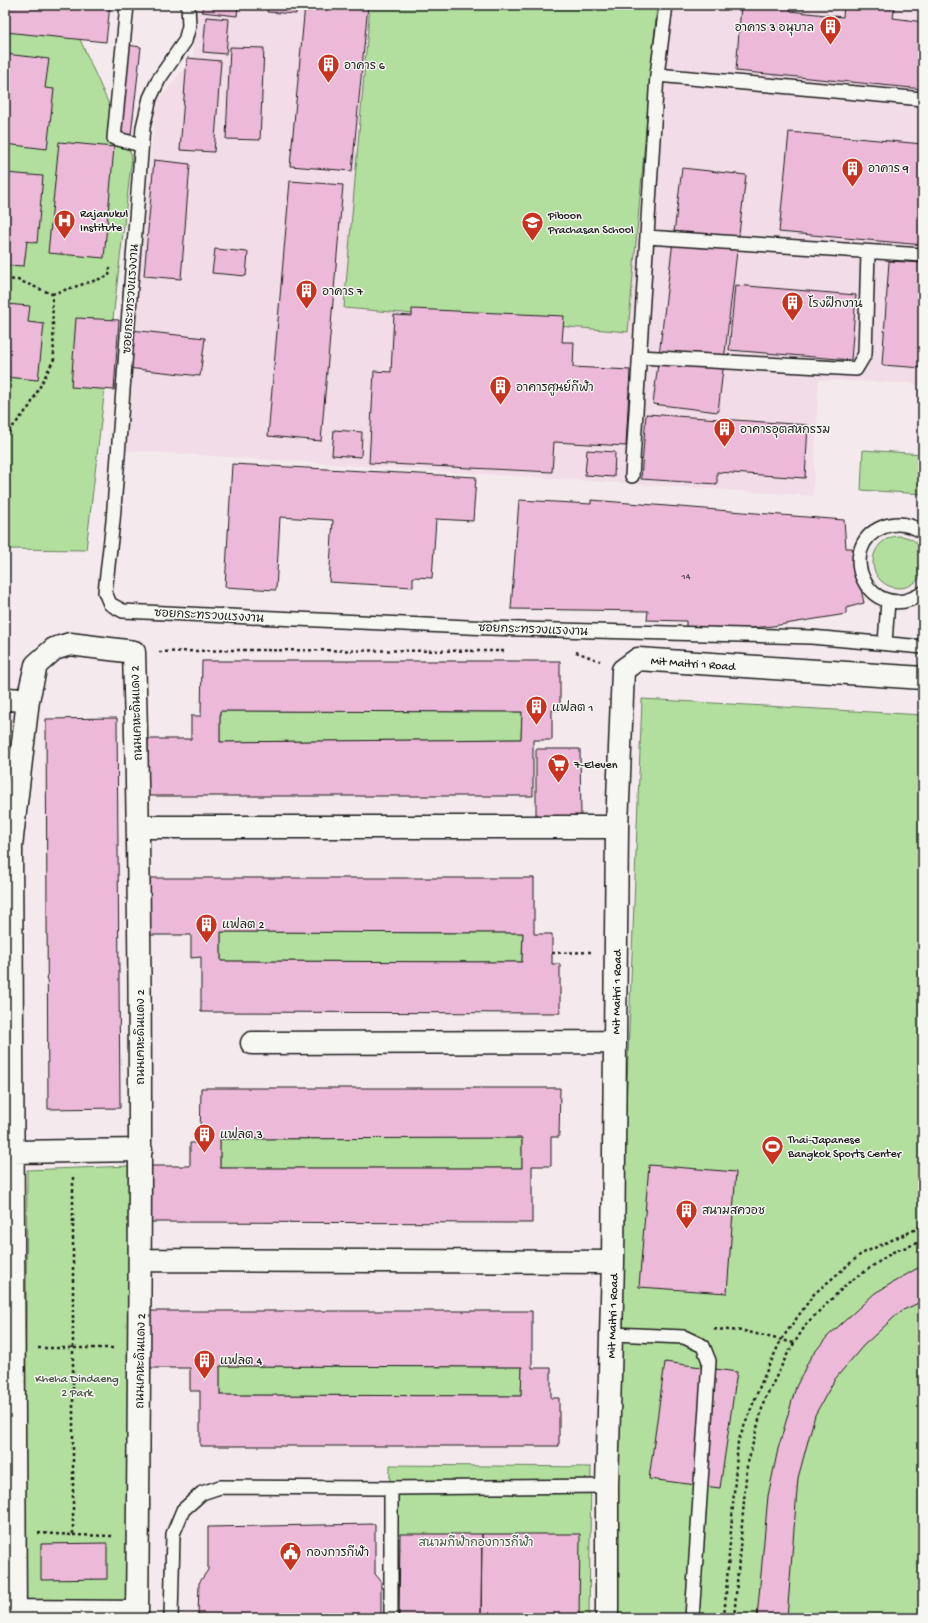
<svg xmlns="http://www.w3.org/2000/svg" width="928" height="1623" viewBox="0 0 928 1623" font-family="'Gochi Hand','Playpen Sans Thai',sans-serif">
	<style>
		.built { fill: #f2dce7 }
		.green { fill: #b2df9e; stroke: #677e5d }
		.building { fill: #ecbad8; stroke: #1c1c1c; fill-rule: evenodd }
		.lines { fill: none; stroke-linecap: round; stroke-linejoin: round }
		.lane-casing { stroke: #1c1c1c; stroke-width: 16 }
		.street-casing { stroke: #1c1c1c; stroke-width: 25 }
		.path { stroke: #1c1c1c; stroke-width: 2.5; stroke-dasharray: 3 3; stroke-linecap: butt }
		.lane { stroke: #f6f6f2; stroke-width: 13 }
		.street { stroke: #f6f6f2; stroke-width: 22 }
		.labels { text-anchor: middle; stroke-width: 3; stroke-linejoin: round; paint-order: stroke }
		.number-label { font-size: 10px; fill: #50444b }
		.poi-label { font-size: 12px; fill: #1c1c1c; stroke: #f6f6f2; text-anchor: start }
		.street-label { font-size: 12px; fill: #1c1c1c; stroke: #f6f6f2 }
		.park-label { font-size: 12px; fill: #495643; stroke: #f6f6f2 }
	</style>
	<rect width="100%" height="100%" fill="#f4eaed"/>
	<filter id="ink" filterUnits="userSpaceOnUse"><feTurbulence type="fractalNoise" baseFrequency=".025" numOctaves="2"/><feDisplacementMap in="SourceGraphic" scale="8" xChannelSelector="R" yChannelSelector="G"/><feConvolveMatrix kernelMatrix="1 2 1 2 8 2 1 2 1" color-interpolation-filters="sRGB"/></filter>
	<g filter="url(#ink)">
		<path class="built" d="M 193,5 L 923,5 L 923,384 L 819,380 L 813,496 L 122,450 L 156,103 L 193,57 Z"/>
		<path class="green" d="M 5,5 L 73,24 L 132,156 L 86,550 L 5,549 Z
			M 370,5 L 657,5 L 628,332 L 344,308 Z
			M 863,450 L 923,454 L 923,494 L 861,490 Z
			M873 562a26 26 0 1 1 52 0a26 26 0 1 1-52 0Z
			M 642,699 L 923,715 L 923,1618 L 606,1618 Z
			M 220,711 L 522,712 L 521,739 L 220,742 Z
			M 221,932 L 523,933 L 522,962 L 221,961 Z
			M 522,1138 L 522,1168 L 220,1168 L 220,1139 Z
			M 129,1166 L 129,1602 L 24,1600 L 27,1170 Z
			M 220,1366 L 522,1367 L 521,1396 L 220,1395 Z
			M 390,1465 L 591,1467 L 589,1618 L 388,1618 Z"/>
		<path class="building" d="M 5,5 L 110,5 L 106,42 L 5,32 Z
			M 203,5 L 238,5 L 237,16 L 202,12 Z
			M 268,5 L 296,5 L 296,14 L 267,12 Z
			M 305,5 L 368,5 L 352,171 L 290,166 Z
			M 741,5 L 791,5 L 790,11 L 843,17 L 844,5 L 895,5 L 893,18 L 923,22 L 923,89 L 736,71 Z
			M 206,17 L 229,19 L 226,54 L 203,52 Z
			M 127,45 L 141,47 L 131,135 L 117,134 Z
			M 230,47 L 264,48 L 260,140 L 226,139 Z
			M 5,54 L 49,59 L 45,88 L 54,89 L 47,149 L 5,144 Z
			M 187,58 L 221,61 L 214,152 L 180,150 Z
			M 789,132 L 923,144 L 923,245 L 779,232 Z
			M 59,142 L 114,147 L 104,258 L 48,253 Z
			M 154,160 L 190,164 L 181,279 L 144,276 Z
			M 682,168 L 746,175 L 718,412 L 653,404 Z
			M 5,173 L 43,176 L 37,243 L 27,241 L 24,266 L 5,265 Z
			M 290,181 L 343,185 L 321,441 L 268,436 Z
			M 215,249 L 248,252 L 246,276 L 212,273 Z
			M 889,261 L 923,263 L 923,368 L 882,365 Z
			M 735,285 L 856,295 L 851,360 L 729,350 Z
			M 5,304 L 30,306 L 28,322 L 44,324 L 38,380 L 5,377 Z
			M 412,309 L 564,316 L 562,342 L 574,342 L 573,367 L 630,370 L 626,446 L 554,442 L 552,472 L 369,463 L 374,371 L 391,372 L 394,315 L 412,316 Z
			M 76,318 L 119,320 L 114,390 L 71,387 Z
			M 131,330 L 205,338 L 200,376 L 127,368 Z
			M 646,414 L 808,425 L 805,478 L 717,472 L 717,484 L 641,479 Z
			M 334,430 L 362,432 L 361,457 L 332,455 Z
			M 587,450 L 615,452 L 614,477 L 585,475 Z
			M 232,464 L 476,477 L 473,521 L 436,519 L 432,578 L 413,577 L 413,587 L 329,582 L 333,520 L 280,517 L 276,590 L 225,587 Z
			M 519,500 L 591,504 L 591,500 L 844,520 L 846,548 L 852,548 L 864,603 L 846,608 L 846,614 L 773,626 L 739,629 L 686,630 L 686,621 L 647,620 L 648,611 L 511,609 Z
			M 202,661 L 560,661 L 560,710 L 552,710 L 552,740 L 533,740 L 533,796 L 148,796 L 148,739 L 191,739 L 191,716 L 201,716 ZM 220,711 L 522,712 L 521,739 L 220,742 Z
			M 117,718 L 120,1108 L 48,1109 L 46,719 Z
			M 536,749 L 580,749 L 581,819 L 536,819 Z
			M 149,878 L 534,878 L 534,934 L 552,934 L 552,964 L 560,964 L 560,1013 L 201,1012 L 201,957 L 191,958 L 191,935 L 149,935 ZM 221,932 L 523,933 L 522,962 L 221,961 Z
			M 201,1088 L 560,1088 L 559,1137 L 551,1137 L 551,1166 L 532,1166 L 532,1223 L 147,1222 L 147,1166 L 190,1166 L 190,1143 L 200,1143 ZM 522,1138 L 522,1168 L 220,1168 L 220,1139 Z
			M 649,1165 L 736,1172 L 727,1293 L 639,1287 Z
			M 923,1267 L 923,1301 L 901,1311 L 863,1346 L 835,1379 L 815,1415 L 798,1478 L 787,1618 L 757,1618 L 768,1496 L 778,1449 L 796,1387 L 810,1358 L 827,1337 L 875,1293 L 916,1269 Z
			M 148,1311 L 532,1311 L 532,1368 L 551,1368 L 551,1398 L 559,1398 L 559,1446 L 200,1446 L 200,1391 L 190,1391 L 190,1368 L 148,1368 ZM 220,1366 L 522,1367 L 521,1396 L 220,1395 Z
			M 665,1362 L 737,1372 L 720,1488 L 649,1479 Z
			M 375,1524 L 375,1574 L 381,1581 L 381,1618 L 198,1618 L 199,1583 L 208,1570 L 208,1527 Z
			M 400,1534 L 482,1534 L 481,1618 L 399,1618 Z
			M 482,1534 L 580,1534 L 579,1618 L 481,1618 Z
			M 107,1543 L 107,1579 L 41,1580 L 41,1544 Z"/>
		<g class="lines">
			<defs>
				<path id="lane" d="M 127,5 L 114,138 L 141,145
					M 188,5 L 189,26 L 185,41 L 159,79 L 150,98 L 143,127 L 113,521 L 105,592 L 110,604 L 123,611 L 489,628 L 811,637 L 923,647
					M 657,75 L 923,99
					M 647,237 L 923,255
					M 640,357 L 856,369 L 865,354 L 868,252
					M 632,476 L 657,75 L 666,5
					M 923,532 C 910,524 897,521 883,527 C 833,547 869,628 923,593
					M 885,643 L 888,601
					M 612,1334 L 684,1337 L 703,1346 L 709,1361 L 692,1618
					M 171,1618 L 173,1534 L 183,1510 L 202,1493 L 220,1487 L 391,1488 L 607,1486
					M 391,1618 L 391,1488"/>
				<path id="street" d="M 5,699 L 28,700
					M 139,827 L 617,827
					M 252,1043 L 615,1042
					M 13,1152 L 141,1150
					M 141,1260 L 613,1262
					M 15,1611 L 137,1612
					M 15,1618 L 11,846 L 28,700 L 36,665 L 54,649 L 70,644 L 134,652 C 143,974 140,1296 137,1618
					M 607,1618 L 607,1486 L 613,1262 L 617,827 L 623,670 L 638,659 L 923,678"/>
			</defs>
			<use href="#lane" class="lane-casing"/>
			<use href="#street" class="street-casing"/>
			<path class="path" d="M 5,279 L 18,280 L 52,294 L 54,359 L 30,406 L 5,436
				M 52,294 L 109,276 L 110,268
				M 159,652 L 233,650 L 506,651
				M 576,652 L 600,661
				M 552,953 L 592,952
				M 714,1329 L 744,1331 L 794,1343
				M 38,1348 L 115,1348
				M 38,1533 L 73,1535 L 73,1176
				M 73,1535 L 112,1536
				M 724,1618 L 738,1442 L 762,1381 L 781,1340 L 814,1294 L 861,1254 L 923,1226
				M 734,1618 L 747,1466 L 764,1401 L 788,1353 L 807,1323 L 848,1283 L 893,1252 L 923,1241"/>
			<use href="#lane" class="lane"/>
			<use href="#street" class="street"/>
		</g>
	</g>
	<defs>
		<symbol id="building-pin" viewBox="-11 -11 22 30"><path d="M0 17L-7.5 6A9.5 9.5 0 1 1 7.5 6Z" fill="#c8321e" stroke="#f6f6f2"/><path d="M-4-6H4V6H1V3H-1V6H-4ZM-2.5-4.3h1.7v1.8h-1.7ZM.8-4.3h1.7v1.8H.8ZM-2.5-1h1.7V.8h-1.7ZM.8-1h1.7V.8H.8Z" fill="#fff"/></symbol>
		<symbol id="hospital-pin" viewBox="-11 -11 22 30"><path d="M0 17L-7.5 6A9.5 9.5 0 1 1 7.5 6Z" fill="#c8321e" stroke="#f6f6f2"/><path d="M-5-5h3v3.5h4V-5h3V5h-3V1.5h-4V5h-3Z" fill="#fff"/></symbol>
		<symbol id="school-pin" viewBox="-11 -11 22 30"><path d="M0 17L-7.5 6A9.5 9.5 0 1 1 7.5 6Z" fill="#c8321e" stroke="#f6f6f2"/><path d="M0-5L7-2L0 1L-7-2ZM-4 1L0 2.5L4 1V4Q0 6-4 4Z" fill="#fff"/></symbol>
		<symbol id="supermarket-pin" viewBox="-11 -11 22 30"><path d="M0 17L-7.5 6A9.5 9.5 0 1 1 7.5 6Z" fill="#c8321e" stroke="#f6f6f2"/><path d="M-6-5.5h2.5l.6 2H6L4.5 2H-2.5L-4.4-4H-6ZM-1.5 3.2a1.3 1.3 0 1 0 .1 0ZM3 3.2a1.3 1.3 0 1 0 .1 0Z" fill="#fff"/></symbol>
		<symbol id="stadium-pin" viewBox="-11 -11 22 30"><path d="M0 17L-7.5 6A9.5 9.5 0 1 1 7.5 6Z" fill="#c8321e" stroke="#f6f6f2"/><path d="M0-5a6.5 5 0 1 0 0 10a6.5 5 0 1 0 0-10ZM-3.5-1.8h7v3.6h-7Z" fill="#fff"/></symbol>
		<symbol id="civic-pin" viewBox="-11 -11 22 30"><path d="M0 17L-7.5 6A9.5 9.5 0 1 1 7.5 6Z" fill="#c8321e" stroke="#f6f6f2"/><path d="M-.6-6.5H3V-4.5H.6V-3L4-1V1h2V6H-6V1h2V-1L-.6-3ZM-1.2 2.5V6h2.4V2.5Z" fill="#fff"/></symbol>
	</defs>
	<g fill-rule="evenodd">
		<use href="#building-pin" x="818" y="14" width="25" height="34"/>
		<use href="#building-pin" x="316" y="52" width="25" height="34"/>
		<use href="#building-pin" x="840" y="156" width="25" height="34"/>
		<use href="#hospital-pin" x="52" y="208" width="25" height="34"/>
		<use href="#school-pin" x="520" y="210" width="25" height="34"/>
		<use href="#building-pin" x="294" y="278" width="25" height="34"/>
		<use href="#building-pin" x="780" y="290" width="25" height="34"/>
		<use href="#building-pin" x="488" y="374" width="25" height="34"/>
		<use href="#building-pin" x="712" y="416" width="25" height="34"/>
		<use href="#building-pin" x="524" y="694" width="25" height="34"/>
		<use href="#supermarket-pin" x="546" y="752" width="25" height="34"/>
		<use href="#building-pin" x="194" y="912" width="25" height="34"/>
		<use href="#building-pin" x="192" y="1122" width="25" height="34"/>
		<use href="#stadium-pin" x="760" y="1134" width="25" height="34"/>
		<use href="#building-pin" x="674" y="1198" width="25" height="34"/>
		<use href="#building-pin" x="192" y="1348" width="25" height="34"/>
		<use href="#civic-pin" x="278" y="1540" width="25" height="34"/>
	</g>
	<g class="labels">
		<g class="number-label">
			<text x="686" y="579">14</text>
		</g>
		<g class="poi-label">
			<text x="814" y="31" text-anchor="end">อาคาร 3 อนุบาล</text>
			<text x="344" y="69">อาคาร 6</text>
			<text x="868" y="172">อาคาร 9</text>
			<text x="80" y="217">Rajanukul<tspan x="80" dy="14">Institute</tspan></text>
			<text x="548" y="219">Piboon<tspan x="548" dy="14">Prachasan School</tspan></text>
			<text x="322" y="295">อาคาร 7</text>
			<text x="808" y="307">โรงฝึกงาน</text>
			<text x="516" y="391">อาคารศูนย์กีฬา</text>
			<text x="740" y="433">อาคารอุตสหกรรม</text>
			<text x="552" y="711">แฟลต 1</text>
			<text x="574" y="768">7-Eleven</text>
			<text x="222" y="928">แฟลต 2</text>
			<text x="220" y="1138">แฟลต 3</text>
			<text x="788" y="1143">Thai-Japanese<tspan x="788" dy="14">Bangkok Sports Center</tspan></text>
			<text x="702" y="1214">สนามสควอช</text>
			<text x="220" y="1364">แฟลต 4</text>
			<text x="306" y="1556">กองการกีฬา</text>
		</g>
		<g class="street-label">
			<text transform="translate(130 299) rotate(-86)" y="4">ซอยกระทรวงแรงงาน</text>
			<text transform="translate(209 615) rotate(3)" y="4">ซอยกระทรวงแรงงาน</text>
			<text transform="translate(533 629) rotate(2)" y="4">ซอยกระทรวงแรงงาน</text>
			<text transform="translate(693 663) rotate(4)" y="4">Mit Maitri 1 Road</text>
			<text transform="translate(136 713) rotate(-92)" y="4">ถนนเคหะดินแดง 2</text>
			<text transform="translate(616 992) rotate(-89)" y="4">Mit Maitri 1 Road</text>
			<text transform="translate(140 1037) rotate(-90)" y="4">ถนนเคหะดินแดง 2</text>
			<text transform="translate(612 1316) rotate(-88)" y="4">Mit Maitri 1 Road</text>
			<text transform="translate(140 1361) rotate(-89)" y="4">ถนนเคหะดินแดง 2</text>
		</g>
		<g class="park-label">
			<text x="77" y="1382">Kheha Dindaeng<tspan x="77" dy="14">2 Park</tspan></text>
			<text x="476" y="1546">สนามกีฬากองการกีฬา</text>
		</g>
	</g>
	<rect width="928" height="1623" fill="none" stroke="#f6f6f2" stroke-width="20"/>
	<rect x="10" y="10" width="908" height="1603" fill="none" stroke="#1c1c1c" stroke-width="1.5" filter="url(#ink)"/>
</svg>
